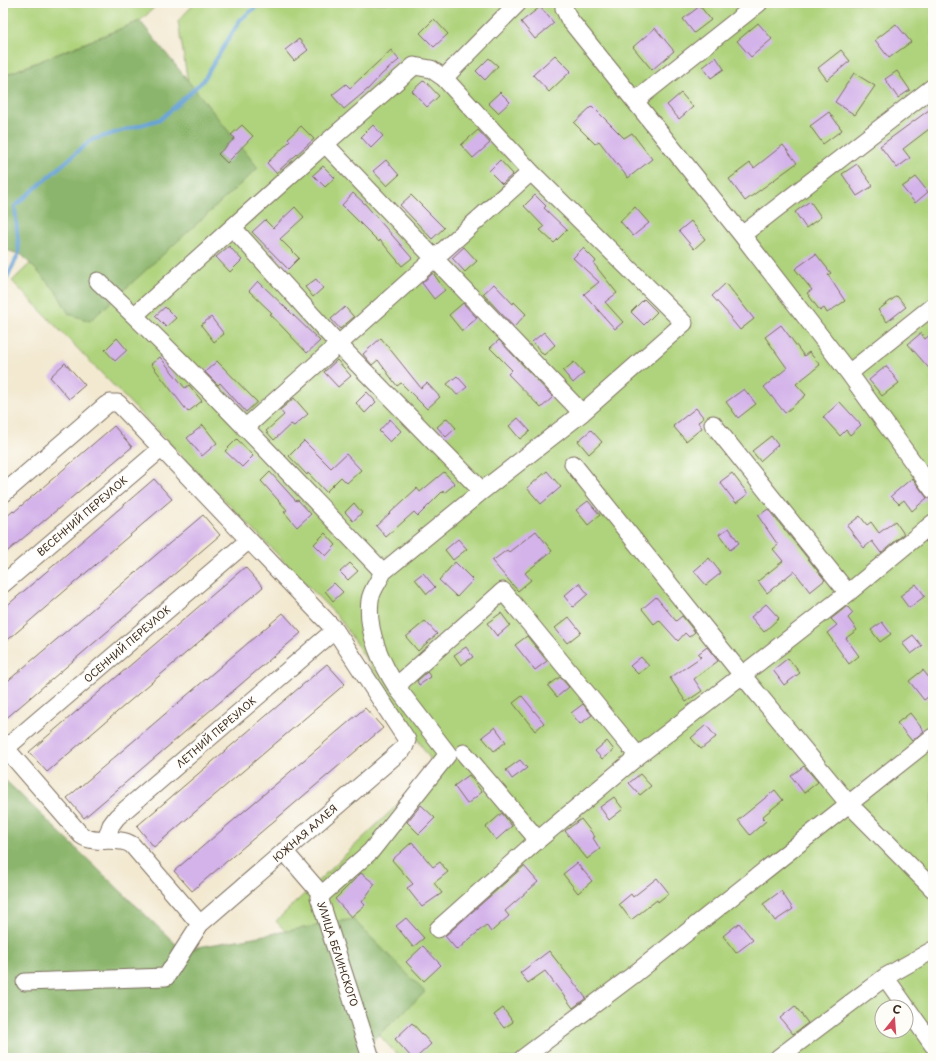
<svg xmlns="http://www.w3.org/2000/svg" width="936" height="1061" viewBox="0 0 936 1061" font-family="'Playpen Sans',sans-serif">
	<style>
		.green { fill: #afd37c; stroke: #757e4d; fill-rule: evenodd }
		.forest { fill: #8bb56c; stroke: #637045 }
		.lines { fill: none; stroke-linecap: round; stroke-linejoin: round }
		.stream { stroke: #64a0d5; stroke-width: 4 }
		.building { fill: #d4b3ea }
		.minor-casing { stroke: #7b6d5d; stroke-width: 19 }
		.minor { stroke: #fff; stroke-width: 17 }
		.labels { text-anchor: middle; stroke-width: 3; stroke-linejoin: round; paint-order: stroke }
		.street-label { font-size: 10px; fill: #3b2a1e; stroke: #fdfcf7 }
	</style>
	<rect width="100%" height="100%" fill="#fdfcf7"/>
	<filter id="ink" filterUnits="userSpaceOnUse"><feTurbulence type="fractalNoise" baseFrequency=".025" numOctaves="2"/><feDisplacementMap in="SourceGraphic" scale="8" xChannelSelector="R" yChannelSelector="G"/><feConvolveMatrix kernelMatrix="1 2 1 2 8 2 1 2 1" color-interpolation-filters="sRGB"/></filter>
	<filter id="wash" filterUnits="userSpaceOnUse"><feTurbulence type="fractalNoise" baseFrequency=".012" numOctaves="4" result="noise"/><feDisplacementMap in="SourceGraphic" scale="16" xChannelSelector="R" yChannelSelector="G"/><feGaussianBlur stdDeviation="0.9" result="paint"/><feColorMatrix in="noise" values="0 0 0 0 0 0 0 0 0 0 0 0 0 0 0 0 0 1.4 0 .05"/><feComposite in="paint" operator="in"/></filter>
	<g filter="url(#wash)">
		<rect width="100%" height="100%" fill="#f3e9d1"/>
		<path class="green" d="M 3,3 L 159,3 L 140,21 L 3,76 Z
			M 195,3 L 933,3 L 933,1058 L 400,1058 L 276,921 L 436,768 L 340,619 L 12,281 L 192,108 L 178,21 ZM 882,1007 L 906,1007 L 906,1031 L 882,1031 Z"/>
		<path class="forest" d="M 140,21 L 258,168 L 90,321 L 69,314 L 55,290 L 22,255 L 3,249 L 3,76 Z
			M 3,778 L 182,950 L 353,919 L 425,992 L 354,1058 L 3,1058 Z"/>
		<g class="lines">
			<path class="stream" d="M 3,286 L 19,253 L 15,206 L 91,140 L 161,119 L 203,81 L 240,20 L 261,3"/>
		</g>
		<g id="blocks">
			<path class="building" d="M 700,6 L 711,20 L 694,33 L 683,19 Z
				M 540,7 L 554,23 L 535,39 L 521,22 Z
				M 434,19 L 448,34 L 434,47 L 420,33 Z
				M 758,23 L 772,39 L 751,57 L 737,41 Z
				M 896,24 L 911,42 L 889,58 L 875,40 Z
				M 655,28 L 674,51 L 652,70 L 633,47 Z
				M 299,39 L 308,50 L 294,61 L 285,50 Z
				M 391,50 L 399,60 L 382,74 L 368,89 L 344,109 L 332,95 L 346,84 L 350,88 Z
				M 841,50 L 850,61 L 827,80 L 818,68 Z
				M 555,55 L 571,71 L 549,92 L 533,75 Z
				M 716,57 L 724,69 L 711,78 L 703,67 Z
				M 489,58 L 498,66 L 485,80 L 476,71 Z
				M 897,71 L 910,90 L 898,98 L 885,79 Z
				M 854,73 L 875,86 L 855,115 L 835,102 Z
				M 424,80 L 439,96 L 427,107 L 412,91 Z
				M 500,92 L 510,102 L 498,113 L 488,103 Z
				M 681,93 L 693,107 L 679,119 L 667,105 Z
				M 592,106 L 624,138 L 632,133 L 652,159 L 628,178 L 599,141 L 595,144 L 574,123 Z
				M 933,107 L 933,126 L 903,149 L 910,158 L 897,168 L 880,146 Z
				M 829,112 L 842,130 L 823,144 L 810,126 Z
				M 242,125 L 253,136 L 227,163 L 218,154 L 235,138 L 231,135 Z
				M 373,125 L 383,136 L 371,148 L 361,137 Z
				M 301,126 L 314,139 L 276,173 L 267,163 L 290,141 L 288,138 Z
				M 478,130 L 490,143 L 473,158 L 461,145 Z
				M 783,145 L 797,163 L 745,201 L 729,179 L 750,163 L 754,168 Z
				M 386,160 L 399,175 L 387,186 L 373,171 Z
				M 500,160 L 513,174 L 502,184 L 489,171 Z
				M 857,164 L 873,186 L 857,196 L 842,174 Z
				M 323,166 L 335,178 L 325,187 L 313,175 Z
				M 916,177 L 928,192 L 915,203 L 902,187 Z
				M 353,193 L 365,204 L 412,258 L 402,266 L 380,240 L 379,242 L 342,205 Z
				M 411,195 L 444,228 L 432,239 L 400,205 Z
				M 535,195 L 546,206 L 544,208 L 567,230 L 554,243 L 540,230 L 544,227 L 524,206 Z
				M 810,201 L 821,217 L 806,228 L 795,212 Z
				M 295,207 L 304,217 L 280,239 L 299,258 L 288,269 L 252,232 L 265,220 L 273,228 Z
				M 635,207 L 649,223 L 633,236 L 620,221 Z
				M 691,221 L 705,239 L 694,249 L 679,231 Z
				M 229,246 L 242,260 L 230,272 L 216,257 Z
				M 464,247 L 477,261 L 465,272 L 452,258 Z
				M 583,248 L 596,261 L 594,264 L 617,293 L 605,302 L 623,322 L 615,329 L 584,294 L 599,282 L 573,258 Z
				M 816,254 L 831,273 L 828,275 L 845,301 L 827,313 L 824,308 L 820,311 L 807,293 L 812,290 L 795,269 Z
				M 433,273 L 445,290 L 434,299 L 422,283 Z
				M 316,279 L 323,288 L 313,297 L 305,287 Z
				M 258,281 L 320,341 L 307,353 L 270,314 L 272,313 L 249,291 Z
				M 726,283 L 754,319 L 740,330 L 731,319 L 732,318 L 712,296 Z
				M 494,284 L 513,304 L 514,302 L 526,314 L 514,327 L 483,294 Z
				M 897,296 L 906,307 L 887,322 L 878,310 Z
				M 644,299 L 657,312 L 644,325 L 631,312 Z
				M 463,303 L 477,318 L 462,331 L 449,315 Z
				M 165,307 L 176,318 L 166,327 L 155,316 Z
				M 345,307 L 354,317 L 340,329 L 331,319 Z
				M 211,317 L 224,334 L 214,342 L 201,325 Z
				M 781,325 L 804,356 L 809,352 L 820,365 L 796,384 L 806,395 L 785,413 L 764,387 L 787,368 L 765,337 Z
				M 544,332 L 555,345 L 544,355 L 532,342 Z
				M 933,332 L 933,373 L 908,344 L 921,333 L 925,339 Z
				M 117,338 L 127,350 L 115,361 L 105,350 Z
				M 381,338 L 421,388 L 427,383 L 440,397 L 427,409 L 401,383 L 397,386 L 378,360 L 372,365 L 363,354 Z
				M 499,340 L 553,397 L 541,408 L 508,374 L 512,370 L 490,348 Z
				M 160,357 L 185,388 L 189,385 L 202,401 L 188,412 L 151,364 Z
				M 337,360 L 351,376 L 338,387 L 324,372 Z
				M 217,361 L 257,402 L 246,412 L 220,383 L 218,385 L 205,372 Z
				M 574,362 L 584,373 L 573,383 L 563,371 Z
				M 65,363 L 85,385 L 69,399 L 50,377 Z
				M 886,366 L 899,383 L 882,396 L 869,380 Z
				M 457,376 L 467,387 L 457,395 L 447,384 Z
				M 744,389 L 756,404 L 738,418 L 726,402 Z
				M 367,392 L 376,402 L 365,413 L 356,403 Z
				M 294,398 L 308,414 L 294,426 L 291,424 L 274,440 L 266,431 L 284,415 L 280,410 Z
				M 840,402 L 861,425 L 850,435 L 846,430 L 840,436 L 823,417 Z
				M 696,408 L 704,418 L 698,422 L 702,428 L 686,441 L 673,426 Z
				M 447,418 L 456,428 L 446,437 L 437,427 Z
				M 518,418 L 530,431 L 520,439 L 509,426 Z
				M 390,419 L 401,431 L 390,442 L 379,431 Z
				M 203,425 L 217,443 L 202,456 L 187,438 Z
				M 114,426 L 132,447 L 3,555 L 3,520 L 13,511 L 14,512 Z
				M 591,430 L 602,442 L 589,454 L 578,441 Z
				M 771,436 L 778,445 L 760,461 L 752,451 Z
				M 237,439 L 253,456 L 242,467 L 225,451 Z
				M 304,441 L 331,468 L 346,454 L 361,470 L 347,483 L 341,477 L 326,492 L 308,473 L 307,475 L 289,456 Z
				M 547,471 L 561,487 L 541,504 L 527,488 Z
				M 270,472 L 296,501 L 298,500 L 311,514 L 297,527 L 284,512 L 287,510 L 261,481 Z
				M 444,472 L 455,484 L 444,493 L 443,491 L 418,516 L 414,512 L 386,537 L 376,526 L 417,488 L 420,492 Z
				M 732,473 L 748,494 L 736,503 L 720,482 Z
				M 912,478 L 927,498 L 912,511 L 904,500 L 899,504 L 891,496 Z
				M 154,479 L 172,499 L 3,644 L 3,609 Z
				M 588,501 L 600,515 L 588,525 L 576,510 Z
				M 354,503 L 362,513 L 353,521 L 345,512 Z
				M 768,509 L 825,580 L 810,592 L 794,571 L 767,593 L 758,581 L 783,561 L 773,549 L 778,545 L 758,516 Z
				M 203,515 L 220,535 L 3,721 L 3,685 Z
				M 860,516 L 867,525 L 871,522 L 879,533 L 895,521 L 904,534 L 881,553 L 872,541 L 864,548 L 847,526 Z
				M 729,528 L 739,543 L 730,550 L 719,534 Z
				M 536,531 L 552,551 L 525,573 L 531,580 L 518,591 L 492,561 L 507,550 L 509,552 Z
				M 325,533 L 336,545 L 326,556 L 314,544 Z
				M 458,539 L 467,549 L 453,560 L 445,550 Z
				M 709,558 L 721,573 L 706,585 L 694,571 Z
				M 455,562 L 473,580 L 457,597 L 439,580 Z
				M 350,563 L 358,571 L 348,580 L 340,572 Z
				M 245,567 L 263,587 L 47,772 L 29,752 Z
				M 423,573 L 435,587 L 427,594 L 415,579 Z
				M 334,583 L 343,592 L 333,601 L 325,591 Z
				M 579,583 L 588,594 L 573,607 L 564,596 Z
				M 916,584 L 925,596 L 909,608 L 900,596 Z
				M 656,597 L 676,621 L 682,616 L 695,632 L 689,637 L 685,633 L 678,641 L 659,620 L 654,624 L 642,609 Z
				M 766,604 L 779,618 L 764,632 L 751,617 Z
				M 847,606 L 853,613 L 848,618 L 857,630 L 846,638 L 859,656 L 849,664 L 827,633 L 837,625 L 831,619 Z
				M 283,613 L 301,633 L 84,818 L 67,798 Z
				M 501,613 L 510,625 L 497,636 L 487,623 Z
				M 569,617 L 581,632 L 567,643 L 555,628 Z
				M 425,621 L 437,634 L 418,651 L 406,637 Z
				M 882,622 L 891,634 L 880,642 L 871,630 Z
				M 913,635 L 922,646 L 911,654 L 902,643 Z
				M 527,636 L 547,661 L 535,670 L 515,645 Z
				M 466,647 L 473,657 L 461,665 L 454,655 Z
				M 707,647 L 718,661 L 694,679 L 702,691 L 686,702 L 670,678 L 701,657 L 698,654 Z
				M 641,657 L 649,666 L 638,674 L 630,666 Z
				M 788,658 L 800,673 L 784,685 L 773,670 Z
				M 327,664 L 345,684 L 154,847 L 137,826 Z
				M 923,670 L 933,683 L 933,693 L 924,700 L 909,681 Z
				M 427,672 L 431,677 L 419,685 L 417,681 Z
				M 560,677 L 569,687 L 557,697 L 548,686 Z
				M 522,696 L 544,723 L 535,731 L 513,703 Z
				M 583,704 L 592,715 L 580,724 L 571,713 Z
				M 365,708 L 383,728 L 192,891 L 174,871 Z
				M 910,713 L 924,731 L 912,741 L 897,723 Z
				M 706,725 L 716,737 L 701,749 L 691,738 Z
				M 495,727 L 506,742 L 494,751 L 482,737 Z
				M 607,741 L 614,750 L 602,759 L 595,751 Z
				M 520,760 L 527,768 L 512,779 L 506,770 Z
				M 804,766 L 818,782 L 804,793 L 791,776 Z
				M 640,774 L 651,786 L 640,795 L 629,783 Z
				M 469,775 L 482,792 L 467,804 L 454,786 Z
				M 775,790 L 783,800 L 762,817 L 766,821 L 750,835 L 738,820 Z
				M 614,797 L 623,809 L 609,820 L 600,807 Z
				M 421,805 L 435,818 L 419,834 L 407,822 Z
				M 502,813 L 512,826 L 496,840 L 486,827 Z
				M 581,819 L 595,837 L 593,838 L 600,849 L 587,859 L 565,831 Z
				M 412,842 L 433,867 L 440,862 L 448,872 L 434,883 L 442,893 L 422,907 L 407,888 L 413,884 L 392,860 Z
				M 577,863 L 592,881 L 578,893 L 563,874 Z
				M 524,866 L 538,882 L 505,911 L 509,916 L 491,932 L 486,925 L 457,950 L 445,936 Z
				M 361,873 L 375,884 L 362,902 L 365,905 L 351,917 L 335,899 Z
				M 657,878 L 669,893 L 658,902 L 657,900 L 631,920 L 619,904 L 631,894 L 633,897 Z
				M 781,891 L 793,909 L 775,921 L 763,904 Z
				M 406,918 L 424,938 L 413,947 L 396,926 Z
				M 739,923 L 753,940 L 736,953 L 723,936 Z
				M 423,946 L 441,965 L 424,981 L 406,962 Z
				M 549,951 L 586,998 L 573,1008 L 545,971 L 528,983 L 520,973 Z
				M 795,1006 L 808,1023 L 793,1034 L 780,1018 Z
				M 503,1008 L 513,1022 L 504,1028 L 494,1015 Z
				M 412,1023 L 431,1044 L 416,1058 L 412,1058 L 395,1039 Z"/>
		</g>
	</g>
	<g filter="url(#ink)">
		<use href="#blocks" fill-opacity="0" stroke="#7b6d5d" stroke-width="1"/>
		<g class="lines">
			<defs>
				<path id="minor" d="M 565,3 L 564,8 L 569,19 L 742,235 L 849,373 L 933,490
					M 444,78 L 518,3
					M 635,101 L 759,3
					M 531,172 L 444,78 L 431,69 L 414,66 L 325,144 L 582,413
					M 233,228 L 339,345 L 482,491
					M 742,235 L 933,87
					M 98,281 C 197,374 289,474 383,572 C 379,581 371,591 370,600 C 366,632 381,663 398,689
					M 135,315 L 325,144
					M 849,373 L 933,306
					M 713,424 L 848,593
					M 245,428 L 531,172 L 684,323 L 582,413 L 482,491 L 383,572
					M 573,464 L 743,676 L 848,803 L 933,889
					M 3,494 L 106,405 L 110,403 L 118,403 L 335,630 L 407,740 L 404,748 L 200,924 L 166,977 L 25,982
					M 3,584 L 162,448
					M 3,745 L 81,835 C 95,846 118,835 132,845 L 200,924
					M 6,748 L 249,540
					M 464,753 L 538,840
					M 106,840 L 111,825 L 117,817 L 335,630
					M 284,851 L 322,895
					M 438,929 L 538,840 L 638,756 L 848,593 L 933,523
					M 885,977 L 933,1045
					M 371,1058 L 319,897 L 371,851 L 448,754 L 398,689 L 402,681 L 503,591 L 638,756
					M 523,1058 L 632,976 L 933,737
					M 778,1058 L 885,977 L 933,950"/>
			</defs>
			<use href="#minor" class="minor-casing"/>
			<use href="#minor" class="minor"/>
		</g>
	</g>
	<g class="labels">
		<g class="street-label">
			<text transform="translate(82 516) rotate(-41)" y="4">ВЕСЕННИЙ ПЕРЕУЛОК</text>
			<text transform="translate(127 644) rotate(-41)" y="4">ОСЕННИЙ ПЕРЕУЛОК</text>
			<text transform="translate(216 732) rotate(-41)" y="4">ЛЕТНИЙ ПЕРЕУЛОК</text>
			<text transform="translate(305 833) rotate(-41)" y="4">ЮЖНАЯ АЛЛЕЯ</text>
			<text transform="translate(338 954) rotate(72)" y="4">УЛИЦА БЕЛИНСКОГО</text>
		</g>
	</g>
	<rect width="936" height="1061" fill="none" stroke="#fdfcf7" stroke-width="16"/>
	<g transform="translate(894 1019) rotate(17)"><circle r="19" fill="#fdfcf7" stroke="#afa8a0"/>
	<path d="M0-3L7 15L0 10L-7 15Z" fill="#d1495b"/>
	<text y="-6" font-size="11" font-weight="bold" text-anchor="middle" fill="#3b2a1e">С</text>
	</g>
</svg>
